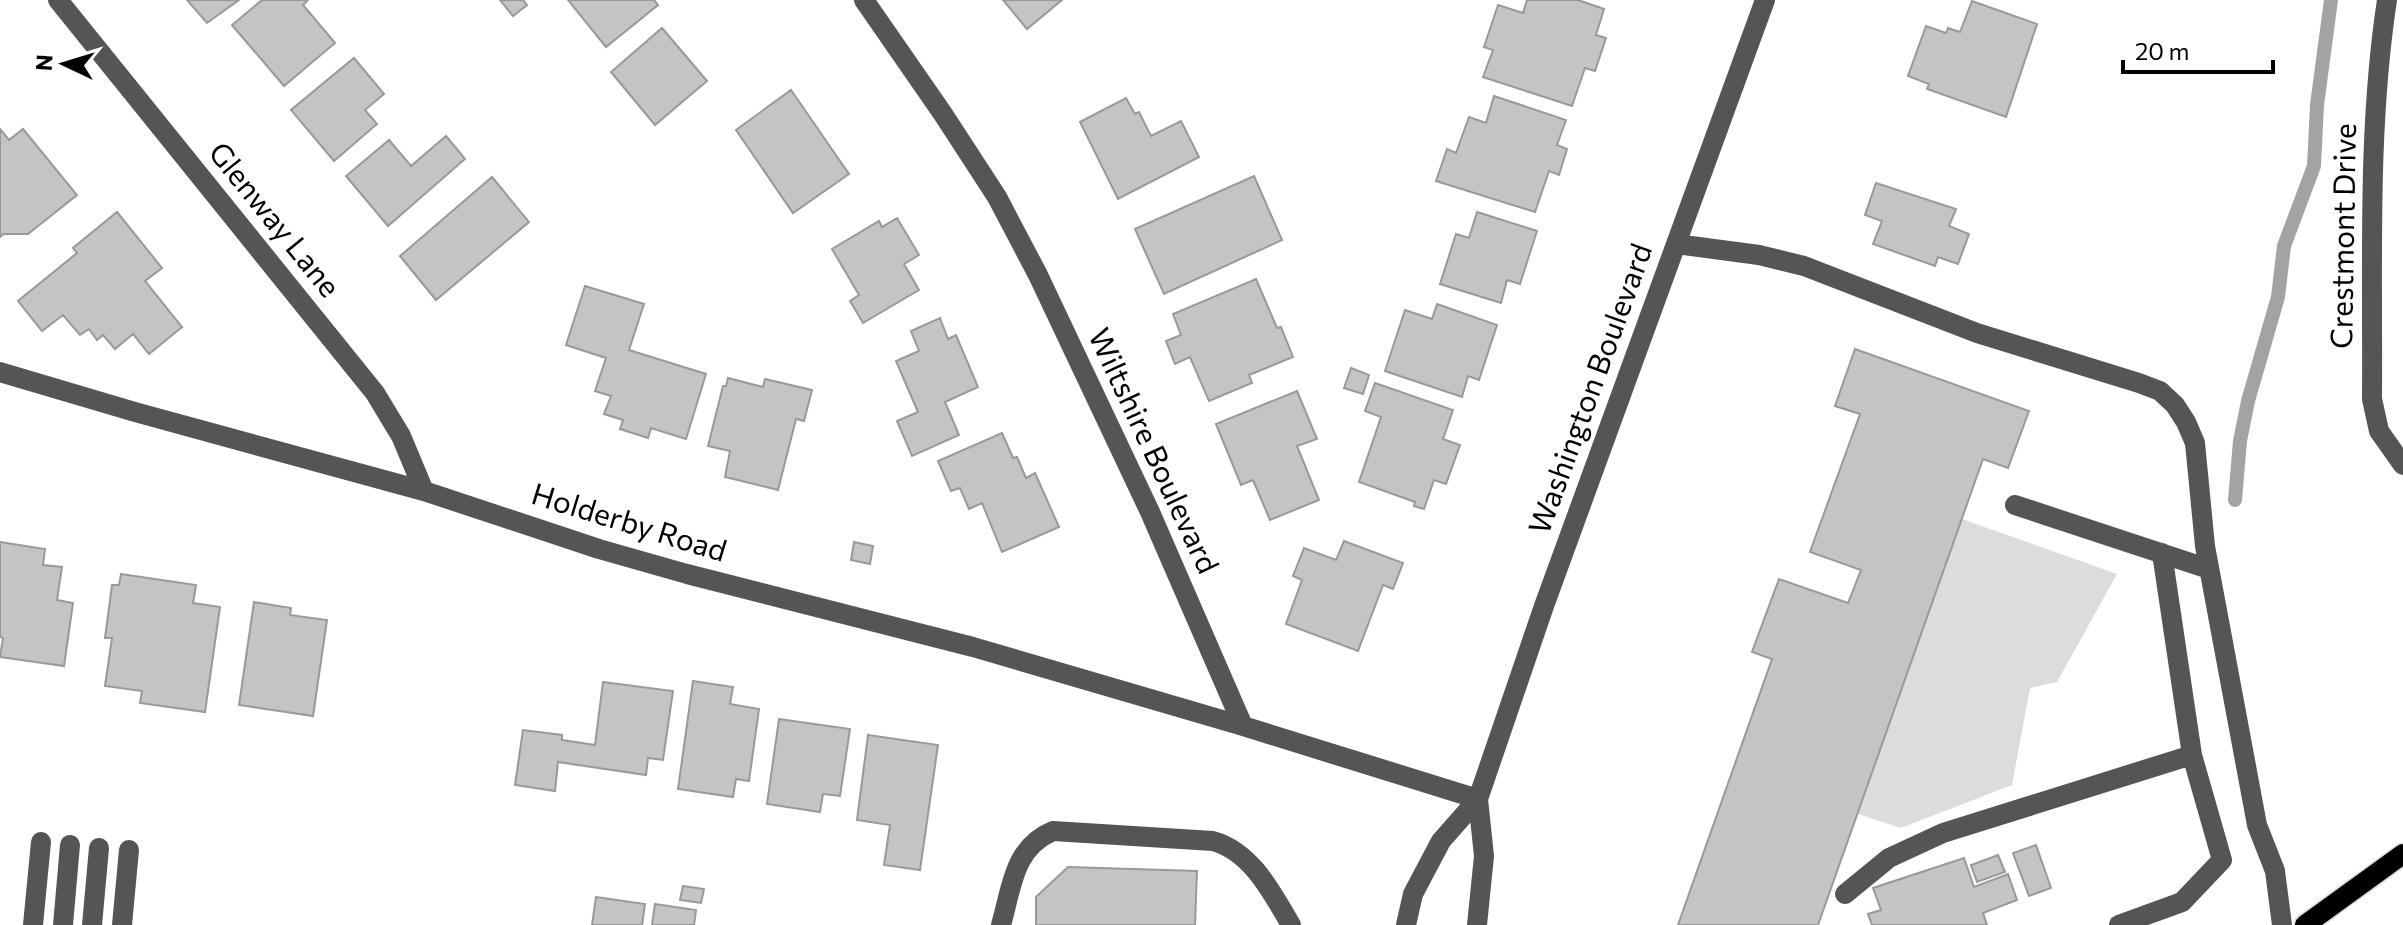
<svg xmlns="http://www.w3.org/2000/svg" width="2403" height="925" viewBox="0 0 2403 925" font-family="Commissioner,sans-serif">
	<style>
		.green { fill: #dcdcdc }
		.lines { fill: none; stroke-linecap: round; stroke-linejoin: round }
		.stream { stroke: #a3a3a3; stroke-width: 14 }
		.building { fill: #c4c4c4; stroke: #999; stroke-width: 2 }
		.major-casing { stroke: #dbdbdb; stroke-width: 23 }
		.minor { stroke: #555; stroke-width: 20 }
		.major { stroke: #000; stroke-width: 20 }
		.labels { text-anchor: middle; stroke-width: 7; stroke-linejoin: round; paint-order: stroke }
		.street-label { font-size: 30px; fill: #000; stroke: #fff }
	</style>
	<rect width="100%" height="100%" fill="#fff"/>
	<path class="green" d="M 1962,519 L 2117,574 L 2057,682 L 2030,688 L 2012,785 L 1901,828 L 1858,814 Z"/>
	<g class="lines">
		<path class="stream" d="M 2235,500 L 2240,441 L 2248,401 L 2278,297 L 2284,246 L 2314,166 L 2317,105 L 2331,0"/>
	</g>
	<path class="building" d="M 187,0 L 239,0 L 207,23 Z
		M 262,0 L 308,0 L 303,5 L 335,43 L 284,86 L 232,25 Z
		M 500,0 L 523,0 L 527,5 L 513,16 Z
		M 568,0 L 654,0 L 658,5 L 606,47 Z
		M 1003,0 L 1062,0 L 1027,29 Z
		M 1527,0 L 1578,0 L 1604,9 L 1596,35 L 1606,38 L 1595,71 L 1585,68 L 1572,106 L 1483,77 L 1493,50 L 1484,47 L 1498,5 L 1523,13 Z
		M 1972,1 L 2037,24 L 2006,117 L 1927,89 L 1929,84 L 1908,76 L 1926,26 L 1946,33 L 1948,28 L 1960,32 Z
		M 662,28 L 707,81 L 655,125 L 611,72 Z
		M 354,58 L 384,94 L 365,110 L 377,124 L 334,161 L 291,110 Z
		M 791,90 L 849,174 L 793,213 L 736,130 Z
		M 1494,96 L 1566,120 L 1557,145 L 1567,149 L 1559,175 L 1549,171 L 1535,212 L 1436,181 L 1447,149 L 1456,153 L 1469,117 L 1486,123 Z
		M 1126,98 L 1135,114 L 1139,112 L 1151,136 L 1181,121 L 1199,157 L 1118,199 L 1080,122 Z
		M 0,129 L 9,140 L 23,129 L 77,195 L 28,234 L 4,234 L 0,237 Z
		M 446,136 L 465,159 L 388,226 L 346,176 L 389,140 L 411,166 Z
		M 1254,176 L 1282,240 L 1164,294 L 1135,229 Z
		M 492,177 L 529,222 L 436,300 L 400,256 Z
		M 1876,183 L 1956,209 L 1949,226 L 1969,234 L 1958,264 L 1938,257 L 1935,266 L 1873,244 L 1882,221 L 1865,215 Z
		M 117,212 L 162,268 L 145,281 L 182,327 L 149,354 L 133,334 L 115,349 L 103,335 L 97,340 L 89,329 L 80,335 L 63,315 L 42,331 L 18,301 L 77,253 L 73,248 Z
		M 1477,212 L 1537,231 L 1520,284 L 1507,280 L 1501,303 L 1440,284 L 1456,234 L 1469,238 Z
		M 897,218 L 919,255 L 904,264 L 919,290 L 863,323 L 850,301 L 859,295 L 832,249 L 879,221 L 882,227 Z
		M 1256,279 L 1277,328 L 1281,327 L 1293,357 L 1249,375 L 1252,383 L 1209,401 L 1190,357 L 1175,364 L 1166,341 L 1181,335 L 1173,314 Z
		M 585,286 L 644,304 L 629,350 L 706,374 L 686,439 L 651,428 L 648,438 L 620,429 L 623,420 L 604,414 L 611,396 L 595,391 L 606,358 L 566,345 Z
		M 1437,304 L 1497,325 L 1479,380 L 1468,376 L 1462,397 L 1385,371 L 1405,310 L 1432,319 Z
		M 940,318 L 948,339 L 956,335 L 978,387 L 945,402 L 959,435 L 912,456 L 897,421 L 918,412 L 896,361 L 919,351 L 911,331 Z
		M 1855,349 L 2029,411 L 2008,468 L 1983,459 L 1818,925 L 1678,925 L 1772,659 L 1752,652 L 1779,579 L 1848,603 L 1861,570 L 1810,552 L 1860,414 L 1835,406 Z
		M 1351,368 L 1369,375 L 1363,394 L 1344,388 Z
		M 728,378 L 763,387 L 765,379 L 812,390 L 804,421 L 796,419 L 778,490 L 725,477 L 730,451 L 708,446 L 723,386 L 726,386 Z
		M 1375,383 L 1453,410 L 1443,439 L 1460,445 L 1446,484 L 1434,480 L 1424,509 L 1414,506 L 1415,502 L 1359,482 L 1381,417 L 1365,411 Z
		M 1297,391 L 1317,439 L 1297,446 L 1319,500 L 1270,520 L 1253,480 L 1241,485 L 1216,424 Z
		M 1002,433 L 1013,458 L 1017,457 L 1026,478 L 1035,473 L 1059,527 L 1002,552 L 982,503 L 969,509 L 960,488 L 951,491 L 938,461 Z
		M 1344,541 L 1403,563 L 1393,589 L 1383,585 L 1358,651 L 1286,624 L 1302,580 L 1293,576 L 1304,548 L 1336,560 Z
		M 0,542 L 45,549 L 43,565 L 62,567 L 57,600 L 73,603 L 64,666 L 0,657 L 3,638 L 0,637 Z
		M 854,542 L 873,546 L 870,564 L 851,560 Z
		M 121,574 L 196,585 L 193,603 L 220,607 L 205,712 L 140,703 L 142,691 L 105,686 L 112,638 L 105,638 L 112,585 L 119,585 Z
		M 254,602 L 291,608 L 290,615 L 327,620 L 313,716 L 239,705 Z
		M 693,681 L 733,687 L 730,704 L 759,709 L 749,781 L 736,779 L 733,797 L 678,789 Z
		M 603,682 L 673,691 L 663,760 L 648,758 L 646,775 L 558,762 L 555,791 L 515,785 L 523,730 L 562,735 L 562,740 L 595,745 Z
		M 779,719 L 850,729 L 840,796 L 823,794 L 820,812 L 767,804 Z
		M 868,735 L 938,745 L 920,870 L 884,865 L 890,825 L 857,820 Z
		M 2036,845 L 2051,888 L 2029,896 L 2013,853 Z
		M 1998,855 L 2005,872 L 1977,882 L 1971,865 Z
		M 1964,858 L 1974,887 L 2008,874 L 2017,900 L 1983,913 L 1987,925 L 1872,925 L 1868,914 L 1881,910 L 1873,888 Z
		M 1068,867 L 1197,871 L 1195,925 L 1036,925 L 1036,897 Z
		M 683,886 L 704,889 L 701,903 L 680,900 Z
		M 596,897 L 645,904 L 642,925 L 592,925 Z
		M 655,904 L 696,910 L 694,925 L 652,925 Z"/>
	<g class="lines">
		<defs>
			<path id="major" d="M 2305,925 L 2403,854"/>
		</defs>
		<use href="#major" class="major-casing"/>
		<path class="minor" d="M 58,0 L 375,393 L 401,436 L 424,491
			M 864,0 L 943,114 L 997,197 L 1038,275 L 1150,512 L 1243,726 L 1478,799
			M 2387,0 C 2367,131 2373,266 2372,399 L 2379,431 L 2403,465
			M 1676,244 L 1759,255 L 1804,266 L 1977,333 L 2139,383 L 2160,391 L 2175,405 L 2186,422 L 2195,443 L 2205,546 L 2257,825 L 2275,871 L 2282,925
			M 0,372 L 135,412 L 424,491 L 599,549 L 687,574 L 973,647 L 1243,726
			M 2015,505 L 2209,569
			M 1845,894 L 1889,858 L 1943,833 L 2192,755 L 2162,553
			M 33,925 L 41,842
			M 63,925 L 70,845
			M 92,925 L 99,848
			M 122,925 L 129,850
			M 1001,925 C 1012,887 1013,848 1053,831 L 1213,841 C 1252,852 1272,893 1291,925
			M 1406,925 L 1413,894 L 1441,841 L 1478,799 L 1544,606 L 1765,0
			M 1477,925 L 1484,856 L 1478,799
			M 2119,925 L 2182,902 L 2222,860 L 2192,755"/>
		<use href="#major" class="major"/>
	</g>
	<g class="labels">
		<g class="street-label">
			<text transform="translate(274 220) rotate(51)" y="10">Glenway Lane</text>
			<text transform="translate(2344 236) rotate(-89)" y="10">Crestmont Drive</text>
			<text transform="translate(1591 389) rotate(-70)" y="10">Washington Boulevard</text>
			<text transform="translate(1153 451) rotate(65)" y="10">Wiltshire Boulevard</text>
			<text transform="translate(629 523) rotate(17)" y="10">Holderby Road</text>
		</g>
	</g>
	<g transform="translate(64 64) rotate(274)" stroke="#ffffff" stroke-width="6" paint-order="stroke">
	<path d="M0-6L14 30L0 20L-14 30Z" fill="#000000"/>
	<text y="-12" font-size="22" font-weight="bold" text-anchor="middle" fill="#000000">N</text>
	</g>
	<path d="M2123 60v12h150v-12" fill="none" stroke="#000000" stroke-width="4"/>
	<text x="2135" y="60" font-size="24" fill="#000000" stroke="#ffffff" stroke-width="6" paint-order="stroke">20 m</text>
</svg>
